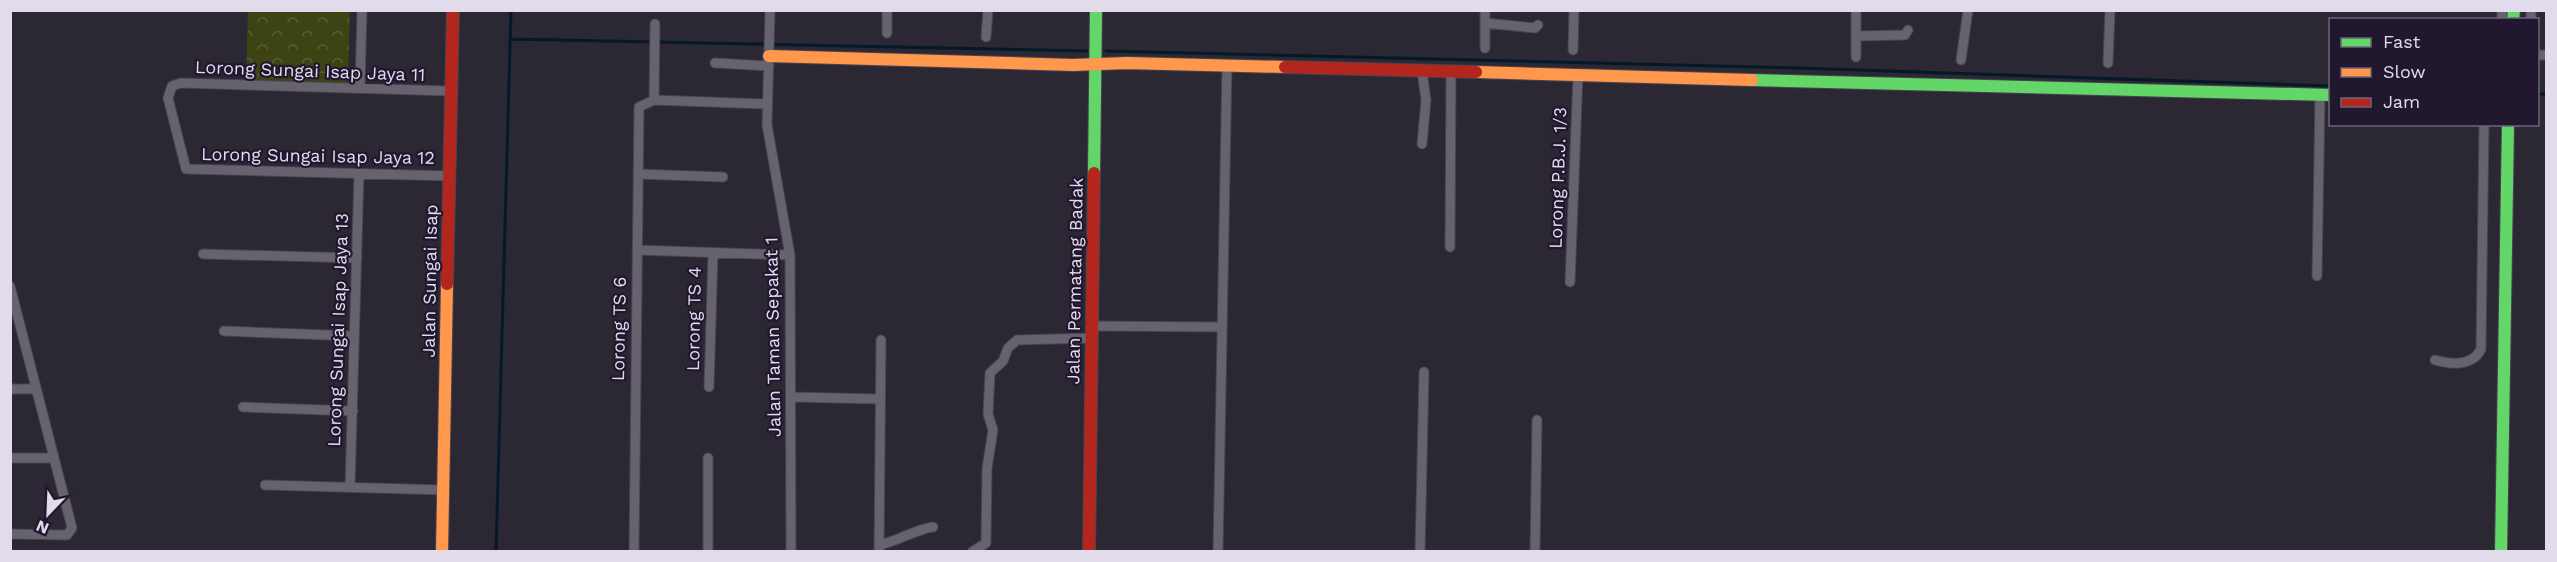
<svg xmlns="http://www.w3.org/2000/svg" width="2557" height="562" viewBox="0 0 2557 562" font-family="'Work Sans',sans-serif">
	<style>
		.park { fill: url(#park-crowns) }
		.lines { fill: none; stroke-linecap: round; stroke-linejoin: round }
		.stream { stroke: #041927; stroke-width: 3 }
		.street-casing { stroke: #494451; stroke-width: 11 }
		.fast-casing { stroke: #494451; stroke-width: 14 }
		.slow-casing { stroke: #494451; stroke-width: 14 }
		.jam-casing { stroke: #494451; stroke-width: 14 }
		.street { stroke: #67636e; stroke-width: 9 }
		.fast { stroke: #63d668; stroke-width: 12 }
		.slow { stroke: #ff974d; stroke-width: 12 }
		.jam { stroke: #b3261e; stroke-width: 12 }
		.labels { text-anchor: middle; stroke-width: 4.5; stroke-linejoin: round; paint-order: stroke }
		.street-label { font-size: 18px; fill: #e1dbec; stroke: #21172f }
	</style>
	<defs>
		<pattern id="park-crowns" width="20" height="18" patternUnits="userSpaceOnUse" patternTransform="scale(1.5)"><rect width="20" height="18" fill="#3d4312"/><path d="M2 6a3 3 0 1 1 6 0M12 15a3 3 0 1 1 6 0" fill="none" stroke="#595e35"/></pattern>
	</defs>
	<rect width="100%" height="100%" fill="#2b2733"/>
	<path class="park" d="M 248,11 L 350,11 L 348,84 L 246,81 Z"/>
	<g class="lines">
		<path class="stream" d="M 510,39 L 1087,51
			M 1106,51 L 1800,68 L 2330,86
			M 2538,94 L 2546,94
			M 496,552 L 511,10"/>
		<defs>
			<path id="street" d="M 770,10 L 767,125 L 790,255 L 791,552
				M 2502,10 L 2502,20
				M 2531,20 L 2531,10
				M 1485,23 L 1535,28 L 1538,25
				M 887,33 L 887,10
				M 1857,36 L 1905,35 L 1908,30
				M 986,37 L 988,10
				M 1485,48 L 1485,10
				M 1573,50 L 1574,10
				M 2538,55 L 2546,55
				M 1856,57 L 1856,10
				M 1961,60 L 1968,10
				M 715,63 L 769,66
				M 2108,63 L 2110,10
				M 360,88 L 362,10
				M 654,100 L 655,24
				M 1422,144 L 1426,100 L 1422,71
				M 638,174 L 723,177
				M 450,176 L 186,169 L 168,98 L 172,86 L 181,83 L 451,91
				M 1450,247 L 1451,71
				M 637,250 L 790,255
				M 203,254 L 357,258
				M 2317,276 L 2320,95
				M 1570,282 L 1578,75
				M 10,286 L 72,528 L 67,535 L 10,534
				M 1092,326 L 1222,327
				M 224,331 L 354,336
				M 2435,360 C 2452,365 2473,366 2481,349 L 2484,124
				M 709,387 L 713,253
				M 10,389 L 36,389
				M 791,397 L 880,399
				M 243,407 L 353,411
				M 10,458 L 54,458
				M 265,485 L 444,490
				M 350,487 L 359,173
				M 879,545 C 899,541 913,530 933,527
				M 634,552 L 639,107 L 654,100 L 767,104
				M 708,552 L 708,458
				M 879,552 L 881,340
				M 972,552 L 986,543 L 987,468 L 993,430 L 988,414 L 990,373 L 1003,361 L 1008,348 L 1017,340 L 1092,338
				M 1218,552 L 1227,65
				M 1420,552 L 1424,372
				M 1535,552 L 1537,420"/>
			<path id="fast" d="M 2513,20 L 2514,10
				M 1752,80 L 2330,95
				M 1094,173 L 1096,10
				M 2501,552 L 2508,124"/>
			<path id="slow" d="M 769,56 L 1073,65 L 1127,63 L 1285,67
				M 1476,72 L 1752,80
				M 442,552 L 447,284"/>
			<path id="jam" d="M 1285,67 L 1476,72
				M 447,284 L 453,10
				M 1089,552 L 1094,173"/>
		</defs>
		<use href="#street" class="street-casing"/>
		<use href="#fast" class="fast-casing"/>
		<use href="#slow" class="slow-casing"/>
		<use href="#jam" class="jam-casing"/>
		<use href="#street" class="street"/>
		<use href="#fast" class="fast"/>
		<use href="#slow" class="slow"/>
		<use href="#jam" class="jam"/>
	</g>
	<g class="labels">
		<g class="street-label">
			<text transform="translate(310 71) rotate(2)" y="6">Lorong Sungai Isap Jaya 11</text>
			<text transform="translate(318 156) rotate(1)" y="6">Lorong Sungai Isap Jaya 12</text>
			<text transform="translate(1558 178) rotate(-88)" y="6">Lorong P.B.J. 1/3</text>
			<text transform="translate(430 281) rotate(-89)" y="6">Jalan Sungai Isap</text>
			<text transform="translate(1075 281) rotate(-89)" y="6">Jalan Permatang Badak</text>
			<text transform="translate(694 319) rotate(-89)" y="6">Lorong TS 4</text>
			<text transform="translate(619 329) rotate(-89)" y="6">Lorong TS 6</text>
			<text transform="translate(338 330) rotate(-88)" y="6">Lorong Sungai Isap Jaya 13</text>
			<text transform="translate(773 337) rotate(-91)" y="6">Jalan Taman Sepakat 1</text>
		</g>
	</g>
	<rect width="2557" height="562" fill="none" stroke="#e1dbec" stroke-width="24"/>
	<rect x="2329" y="18" width="210" height="108" fill="#21172f" stroke="#6e657b" stroke-width="1.5"/>
	<rect x="2341" y="38" width="30" height="9" fill="#63d668" stroke="#6e657b" stroke-width="1.5"/>
	<text x="2383" y="48" font-size="18" fill="#e1dbec">Fast</text>
	<rect x="2341" y="68" width="30" height="9" fill="#ff974d" stroke="#6e657b" stroke-width="1.5"/>
	<text x="2383" y="78" font-size="18" fill="#e1dbec">Slow</text>
	<rect x="2341" y="98" width="30" height="9" fill="#b3261e" stroke="#6e657b" stroke-width="1.5"/>
	<text x="2383" y="108" font-size="18" fill="#e1dbec">Jam</text>
	<g transform="translate(48 514) rotate(203)" stroke="#21172f" stroke-width="4.5" paint-order="stroke">
	<path d="M0-4.5L10 22L0 15L-10 22Z" fill="#e1dbec"/>
	<text y="-9" font-size="16" font-weight="bold" text-anchor="middle" fill="#e1dbec">N</text>
	</g>
</svg>
